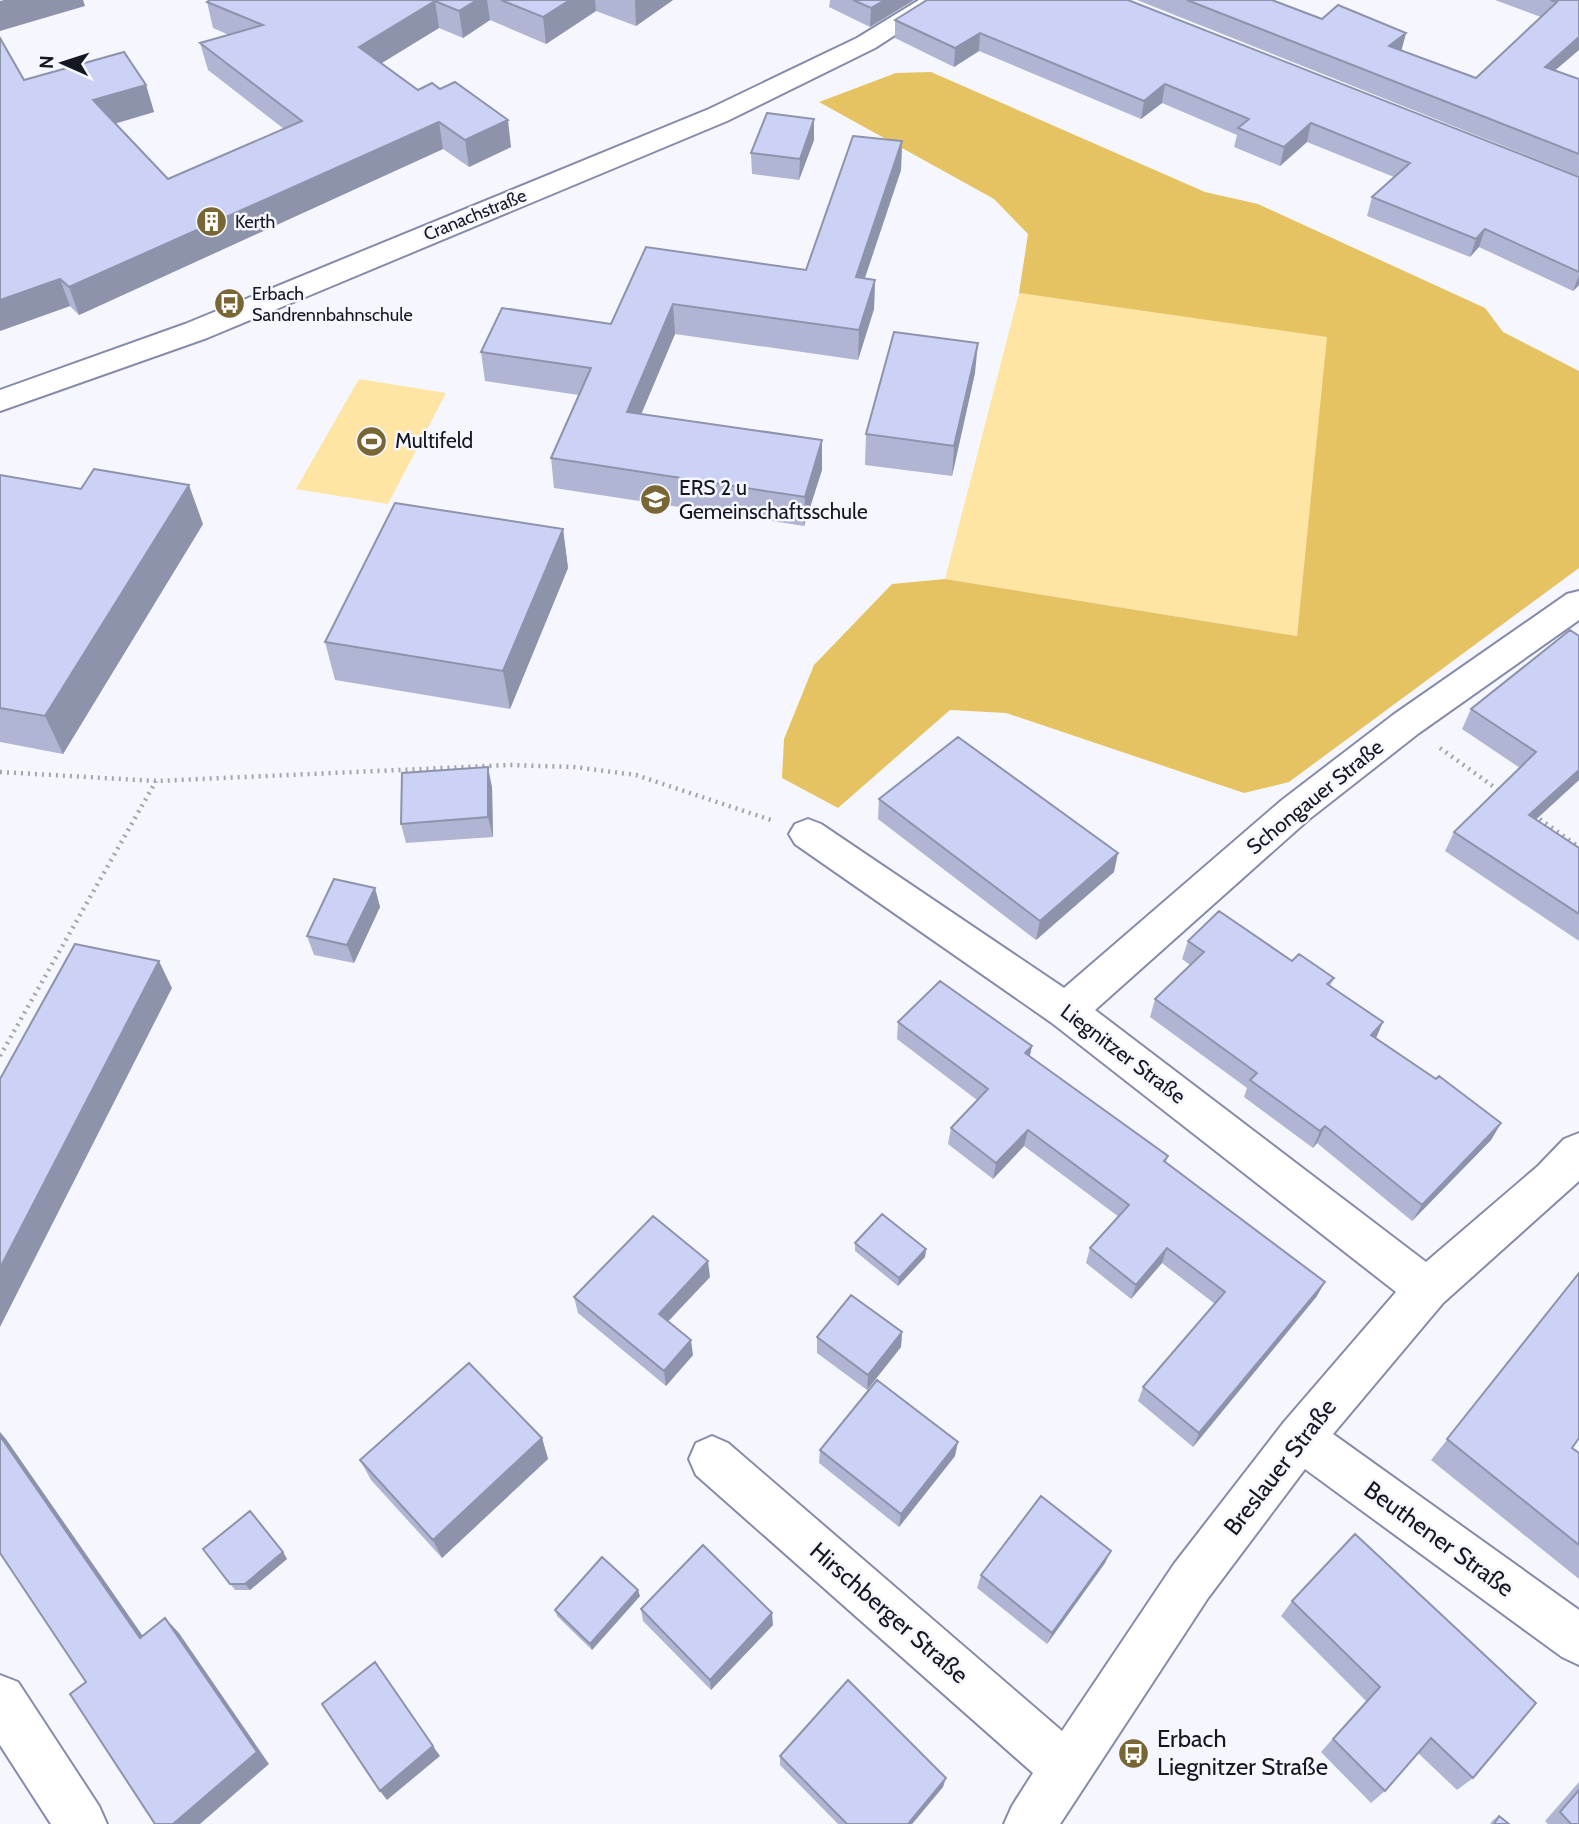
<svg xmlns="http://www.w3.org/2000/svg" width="1579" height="1824" viewBox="0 0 1579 1824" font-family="Cabin,sans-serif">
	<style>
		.green { fill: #fee5a3 }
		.forest { fill: #e6c362 }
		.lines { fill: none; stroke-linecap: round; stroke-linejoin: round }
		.minor-casing { stroke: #858baa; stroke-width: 4 }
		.path { stroke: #a3a5ad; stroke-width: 4.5; stroke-dasharray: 2 5; stroke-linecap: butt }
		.minor { fill: #fff; fill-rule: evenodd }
		.wall { fill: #afb5d3 }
		.shaded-wall { fill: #8e93ac }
		.building { fill: #cbd2f5; stroke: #8e93ac; stroke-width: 2 }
		.labels { text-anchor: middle; stroke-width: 5; stroke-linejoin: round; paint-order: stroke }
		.far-street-label { font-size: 18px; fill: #151723; stroke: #f6f7fe }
		.far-poi-label { font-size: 18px; fill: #151723; stroke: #f6f7fe; text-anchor: start }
		.poi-label { font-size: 21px; fill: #151723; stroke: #f6f7fe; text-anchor: start }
		.street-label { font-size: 21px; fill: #151723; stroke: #f6f7fe }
		.near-street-label { font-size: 24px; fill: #151723; stroke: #f6f7fe }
		.near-poi-label { font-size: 24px; fill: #151723; stroke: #f6f7fe; text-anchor: start }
	</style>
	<rect width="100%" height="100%" fill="#f6f7fe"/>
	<path class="green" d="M 1019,293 L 1328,336 L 1297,636 L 945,579 Z
		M 359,379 L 446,393 L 388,504 L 296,489 Z"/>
	<path class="forest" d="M 931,72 L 1205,192 L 1258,204 L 1485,308 L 1503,332 L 1579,371 L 1579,568 L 1289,782 L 1244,793 L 1006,713 L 950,710 L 838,808 L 782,778 L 784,739 L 814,665 L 892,584 L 945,579 L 1297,636 L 1327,337 L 1019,293 L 1028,234 L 994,199 L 819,102 L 896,73 Z"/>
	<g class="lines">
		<defs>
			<path id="minor" d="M 919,0 L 949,0 L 875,48 L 727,121 L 207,338 L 0,411 L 0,390 L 185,324 L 709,109 L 857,38 Z
				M 1579,591 L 1579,620 L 1419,733 L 1308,820 L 1095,1010 L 1426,1262 L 1538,1166 L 1564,1139 L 1579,1133 L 1579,1181 L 1443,1303 L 1333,1434 L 1579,1610 L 1579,1665 L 1562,1657 L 1305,1469 L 1208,1598 L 1060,1824 L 1004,1824 L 1012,1806 L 1033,1773 L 696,1475 L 689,1459 L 696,1443 L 712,1436 L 728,1443 L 1062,1731 L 1174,1564 L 1284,1422 L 1396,1292 L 1052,1023 L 795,844 L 789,834 L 795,824 L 808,819 L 821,824 L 1064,988 L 1282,800 L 1393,715 L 1567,594 Z
				M 0,1675 L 18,1682 L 99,1806 L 107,1824 L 51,1824 L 0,1745 Z"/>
		</defs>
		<use href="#minor" class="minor-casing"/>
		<path class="path" d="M 1440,748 L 1501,792
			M 0,772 L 156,781 L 509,765 L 574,767 L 636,775 L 771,820
			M 1534,815 L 1579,847
			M 0,1056 L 156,781"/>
		<use href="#minor" class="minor"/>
	</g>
	<path class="wall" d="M 210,0 L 673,0 L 636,26 L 596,11 L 546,44 L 490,20 L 463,38 L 439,28 L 381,63 L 418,90 L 511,147 L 469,167 L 443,149 L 79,315 L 70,306 L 0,331 L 24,80 L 146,85 L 154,112 L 115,124 L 168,179 L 284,129 L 208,70 L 200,43 L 229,35 L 213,28 L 207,2 Z
		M 830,0 L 914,0 L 870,27 L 829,7 Z
		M 927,0 L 1579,177 L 1579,285 L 1573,291 L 1479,247 L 1470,257 L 1367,216 L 1372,197 L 1394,177 L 1307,142 L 1280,166 L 1234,147 L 1237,135 L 1162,103 L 1141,119 L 979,51 L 954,67 L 895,38 L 895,20 Z
		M 1137,0 L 1272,0 L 1322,19 L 1406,33 L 1401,51 L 1476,78 L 1541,17 L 1495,0 L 1579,0 L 1555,70 L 1579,79 L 1579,176 Z
		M 814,140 L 799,180 L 752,174 L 751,153 Z
		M 902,141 L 901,170 L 865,278 L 875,280 L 874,309 L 858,360 L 675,334 L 641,414 L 822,470 L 804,526 L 554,488 L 551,458 L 579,395 L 485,381 L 481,352 L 611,324 L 646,247 L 806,270 Z
		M 975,373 L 952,476 L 865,465 L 866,434 Z
		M 0,475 L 203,524 L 63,754 L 0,742 Z
		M 563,529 L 568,568 L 510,709 L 335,680 L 325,642 Z
		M 1579,636 L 1579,780 L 1535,820 L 1579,848 L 1579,941 L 1445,851 L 1454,832 L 1520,768 L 1462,729 L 1471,709 Z
		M 492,787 L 493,837 L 406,843 L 401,824 Z
		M 879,799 L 1114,872 L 1036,940 L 878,819 Z
		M 375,888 L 380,907 L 354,963 L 314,955 L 307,936 Z
		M 1188,941 L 1292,961 L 1334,978 L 1330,986 L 1383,1022 L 1376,1038 L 1501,1123 L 1491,1140 L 1412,1221 L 1317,1143 L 1313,1148 L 1244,1097 L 1247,1088 L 1150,1017 L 1155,999 L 1190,965 L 1182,959 Z
		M 898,1022 L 1032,1046 L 1030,1056 L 1168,1156 L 1166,1162 L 1317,1296 L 1193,1447 L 1138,1401 L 1143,1387 L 1215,1304 L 1162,1263 L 1131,1299 L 1086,1263 L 1090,1248 L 1119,1217 L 1024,1146 L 993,1179 L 948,1144 L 951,1128 L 977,1100 L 897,1039 Z
		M 855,1243 L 926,1249 L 925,1257 L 898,1286 L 855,1251 Z
		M 1579,1273 L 1572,1448 L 1579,1453 L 1579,1579 L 1431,1460 Z
		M 710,1277 L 668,1321 L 693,1355 L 666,1386 L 578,1313 L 574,1297 Z
		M 902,1332 L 901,1347 L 867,1390 L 817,1353 L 817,1337 Z
		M 542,1438 L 548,1459 L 442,1558 L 371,1480 L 360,1460 Z
		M 820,1450 L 955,1456 L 899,1527 L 819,1463 Z
		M 203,1549 L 283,1552 L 287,1559 L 250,1590 L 235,1590 Z
		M 1105,1563 L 1047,1644 L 977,1588 L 981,1575 Z
		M 640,1596 L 592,1650 L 557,1616 L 555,1610 Z
		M 1292,1601 L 1473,1778 L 1457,1790 L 1418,1753 L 1385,1791 L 1371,1803 L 1321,1752 L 1366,1701 L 1281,1616 Z
		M 641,1609 L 773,1625 L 711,1690 L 643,1621 Z
		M 780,1756 L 943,1787 L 912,1824 L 838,1824 L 780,1765 Z
		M 1579,1782 L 1579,1824 L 1548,1824 L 1545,1821 Z
		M 1499,1816 L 1509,1824 L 1490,1824 L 1493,1820 Z"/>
	<path class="shaded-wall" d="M 4,0 L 83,0 L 85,6 L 0,31 L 0,1 Z
		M 477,0 L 487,0 L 490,20 L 463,38 L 459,11 Z
		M 570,0 L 595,0 L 596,11 L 546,44 L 543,17 Z
		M 635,0 L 673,0 L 636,26 Z
		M 885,0 L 914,0 L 870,27 L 871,8 Z
		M 435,1 L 439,28 L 364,74 L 359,47 Z
		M 980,33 L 979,51 L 954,67 L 955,48 Z
		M 1406,33 L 1401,52 L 1389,46 Z
		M 1579,37 L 1579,50 L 1538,85 L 1545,67 Z
		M 1165,84 L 1162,103 L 1141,119 L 1144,101 Z
		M 146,85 L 154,112 L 102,127 L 93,100 Z
		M 814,119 L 814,140 L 799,180 L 800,159 Z
		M 508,120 L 511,147 L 469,167 L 465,140 Z
		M 439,122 L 443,149 L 79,315 L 69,287 Z
		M 1311,123 L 1307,142 L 1280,166 L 1284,147 Z
		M 902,141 L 901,170 L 855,307 L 856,277 Z
		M 1485,229 L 1479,247 L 1470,257 L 1476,239 Z
		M 1579,275 L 1579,285 L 1573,291 Z
		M 60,279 L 70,306 L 0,331 L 0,300 Z
		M 875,280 L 874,309 L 858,360 L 859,330 Z
		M 673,304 L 675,334 L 630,441 L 627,412 Z
		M 978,343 L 975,373 L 952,476 L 954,446 Z
		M 822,440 L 822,470 L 804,526 L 805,497 Z
		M 189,485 L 203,524 L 63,754 L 45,716 Z
		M 563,529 L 568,568 L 510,709 L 503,671 Z
		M 488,767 L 492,787 L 493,837 L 488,817 Z
		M 1579,770 L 1579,780 L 1519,835 L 1529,815 Z
		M 1118,853 L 1114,872 L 1036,940 L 1040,921 Z
		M 375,888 L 380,907 L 354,963 L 347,945 Z
		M 159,961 L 172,988 L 0,1327 L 0,1268 Z
		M 1383,1022 L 1375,1040 L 1371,1035 Z
		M 1032,1046 L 1028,1063 L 1025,1053 Z
		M 1501,1123 L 1491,1140 L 1412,1221 L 1422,1205 Z
		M 1325,1126 L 1317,1143 L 1313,1148 L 1320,1131 Z
		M 1028,1130 L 1024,1146 L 993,1179 L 996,1163 Z
		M 1167,1248 L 1162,1263 L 1131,1299 L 1136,1285 Z
		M 926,1249 L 925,1257 L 898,1286 L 899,1278 Z
		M 708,1261 L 710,1277 L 661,1329 L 659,1314 Z
		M 1325,1282 L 1317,1296 L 1193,1447 L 1199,1433 Z
		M 902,1332 L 901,1347 L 867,1390 L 868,1375 Z
		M 691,1340 L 693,1355 L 666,1386 L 664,1371 Z
		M 0,1432 L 6,1439 L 154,1652 L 140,1638 L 0,1436 Z
		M 542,1438 L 548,1459 L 442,1558 L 433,1540 Z
		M 958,1442 L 955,1456 L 899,1527 L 901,1514 Z
		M 1111,1551 L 1105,1563 L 1047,1644 L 1052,1633 Z
		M 283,1552 L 287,1559 L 250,1590 L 245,1584 Z
		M 638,1590 L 640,1596 L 592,1650 L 590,1644 Z
		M 772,1613 L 773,1625 L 711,1690 L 710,1680 Z
		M 165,1618 L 179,1633 L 269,1764 L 200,1824 L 173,1824 Z
		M 433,1746 L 440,1756 L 387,1800 L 380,1791 Z
		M 946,1778 L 943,1787 L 912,1824 L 908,1824 Z"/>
	<path class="building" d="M 210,0 L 477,0 L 459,11 L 435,1 L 359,47 L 418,90 L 432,83 L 440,89 L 455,82 L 508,120 L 465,140 L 439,122 L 69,287 L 60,279 L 0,300 L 0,38 L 24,80 L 124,52 L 146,85 L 93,100 L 168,179 L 302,121 L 200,43 L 263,25 L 207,2 Z
		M 501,0 L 570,0 L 543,17 Z
		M 853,0 L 885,0 L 871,8 Z
		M 927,0 L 1128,0 L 1579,177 L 1579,272 L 1485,229 L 1476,239 L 1372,197 L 1410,163 L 1311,123 L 1284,147 L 1238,128 L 1249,119 L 1165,84 L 1144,101 L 980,33 L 955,48 L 895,20 Z
		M 1187,0 L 1272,0 L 1322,19 L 1338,5 L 1406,33 L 1389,46 L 1476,78 L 1557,2 L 1550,0 L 1579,0 L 1579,37 L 1545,67 L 1579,79 L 1579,154 Z
		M 767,113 L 814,119 L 800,159 L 751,153 Z
		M 853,136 L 902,141 L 856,277 L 875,280 L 859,330 L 673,304 L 627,412 L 822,440 L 805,497 L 551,458 L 591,368 L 481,352 L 502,308 L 611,324 L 646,247 L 806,270 Z
		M 894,332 L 978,343 L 954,446 L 866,434 Z
		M 94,469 L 189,485 L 45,716 L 0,708 L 0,475 L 81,489 Z
		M 395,503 L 563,529 L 503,671 L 325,642 Z
		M 1570,630 L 1579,636 L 1579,770 L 1529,815 L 1579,848 L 1579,914 L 1454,832 L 1536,752 L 1471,709 Z
		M 958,737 L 1118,853 L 1040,921 L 879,799 Z
		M 488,767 L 488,817 L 401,824 L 402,773 Z
		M 334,879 L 375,888 L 347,945 L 307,936 Z
		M 1219,911 L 1292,961 L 1299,954 L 1334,978 L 1327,984 L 1383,1022 L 1371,1035 L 1436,1079 L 1439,1076 L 1501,1123 L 1422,1205 L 1325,1126 L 1320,1131 L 1250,1080 L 1257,1073 L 1155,999 L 1204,952 L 1188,941 Z
		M 75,944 L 159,961 L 0,1268 L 0,1079 Z
		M 940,981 L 1032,1046 L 1025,1053 L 1168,1156 L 1164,1161 L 1325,1282 L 1199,1433 L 1143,1387 L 1225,1292 L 1167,1248 L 1136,1285 L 1090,1248 L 1129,1205 L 1028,1130 L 996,1163 L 951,1128 L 988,1089 L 898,1022 Z
		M 882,1214 L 926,1249 L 899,1278 L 855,1243 Z
		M 653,1216 L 708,1261 L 659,1314 L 691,1340 L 664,1371 L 574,1297 Z
		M 1579,1273 L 1579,1438 L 1572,1448 L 1579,1453 L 1579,1545 L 1447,1439 Z
		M 851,1295 L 902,1332 L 868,1375 L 817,1337 Z
		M 469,1363 L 542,1438 L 433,1540 L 360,1460 Z
		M 877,1380 L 958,1442 L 901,1514 L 820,1450 Z
		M 0,1436 L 140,1638 L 165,1618 L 257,1752 L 173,1824 L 155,1824 L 70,1694 L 86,1682 L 0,1553 Z
		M 1041,1496 L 1111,1551 L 1052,1633 L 981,1575 Z
		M 250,1511 L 283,1552 L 245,1584 L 230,1584 L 203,1549 Z
		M 1355,1534 L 1536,1703 L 1473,1778 L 1431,1738 L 1385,1791 L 1333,1739 L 1380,1687 L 1292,1601 Z
		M 703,1545 L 772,1613 L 710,1680 L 641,1609 Z
		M 602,1557 L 638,1590 L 590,1644 L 555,1610 Z
		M 375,1662 L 433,1746 L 380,1791 L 322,1704 Z
		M 848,1680 L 946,1778 L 908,1824 L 847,1824 L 780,1756 Z
		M 1579,1790 L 1579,1824 L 1571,1824 L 1560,1812 Z
		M 1499,1816 L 1509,1824 L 1494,1824 Z"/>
	<defs>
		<symbol id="building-disc" viewBox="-11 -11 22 22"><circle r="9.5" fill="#796635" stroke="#f6f7fe"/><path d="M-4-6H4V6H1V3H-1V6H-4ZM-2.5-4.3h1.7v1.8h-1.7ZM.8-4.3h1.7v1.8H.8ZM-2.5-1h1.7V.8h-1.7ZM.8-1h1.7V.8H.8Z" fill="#fff"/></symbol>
		<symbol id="bus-disc" viewBox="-11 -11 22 22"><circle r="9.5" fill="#796635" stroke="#f6f7fe"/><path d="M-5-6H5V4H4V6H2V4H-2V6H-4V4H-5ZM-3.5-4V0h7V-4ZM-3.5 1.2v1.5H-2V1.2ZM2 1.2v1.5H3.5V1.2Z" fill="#fff"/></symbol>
		<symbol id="stadium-disc" viewBox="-11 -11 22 22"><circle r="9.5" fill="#796635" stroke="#f6f7fe"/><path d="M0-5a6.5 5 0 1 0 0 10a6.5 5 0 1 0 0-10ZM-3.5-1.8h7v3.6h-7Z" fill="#fff"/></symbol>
		<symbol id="school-disc" viewBox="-11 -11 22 22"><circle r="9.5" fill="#796635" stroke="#f6f7fe"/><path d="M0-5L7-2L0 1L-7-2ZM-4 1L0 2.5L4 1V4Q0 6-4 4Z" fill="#fff"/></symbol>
	</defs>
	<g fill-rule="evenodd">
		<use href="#building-disc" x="194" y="204" width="35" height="35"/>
		<use href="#bus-disc" x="212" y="286" width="35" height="35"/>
		<use href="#stadium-disc" x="354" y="424" width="35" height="35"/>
		<use href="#school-disc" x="638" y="482" width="35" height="35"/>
		<use href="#bus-disc" x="1116" y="1736" width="35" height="35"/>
	</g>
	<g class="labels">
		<g class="far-street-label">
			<text transform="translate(475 215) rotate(-22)" y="6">Cranachstraße</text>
		</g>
		<g class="far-poi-label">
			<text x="235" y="228">Kerth</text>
			<text x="252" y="300">Erbach<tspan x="252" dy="21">Sandrennbahnschule</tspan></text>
		</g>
		<g class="poi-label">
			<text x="395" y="448">Multifeld</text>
			<text x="679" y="495">ERS 2 u<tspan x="679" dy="24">Gemeinschaftsschule</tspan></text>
		</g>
		<g class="street-label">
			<text transform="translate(1315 797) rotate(-39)" y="7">Schongauer Straße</text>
			<text transform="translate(1123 1054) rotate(37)" y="7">Liegnitzer Straße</text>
		</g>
		<g class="near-street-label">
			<text transform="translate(1280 1467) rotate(-52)" y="8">Breslauer Straße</text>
			<text transform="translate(1439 1539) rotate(36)" y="8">Beuthener Straße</text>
			<text transform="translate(889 1613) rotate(41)" y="8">Hirschberger Straße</text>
		</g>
		<g class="near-poi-label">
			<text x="1157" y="1747">Erbach<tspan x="1157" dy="28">Liegnitzer Straße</tspan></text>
		</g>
	</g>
	<g transform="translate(63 63) rotate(273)" stroke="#f6f7fe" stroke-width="5" paint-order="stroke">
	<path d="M0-5L12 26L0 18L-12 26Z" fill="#151723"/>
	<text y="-10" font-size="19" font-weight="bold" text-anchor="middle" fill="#151723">N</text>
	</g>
</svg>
